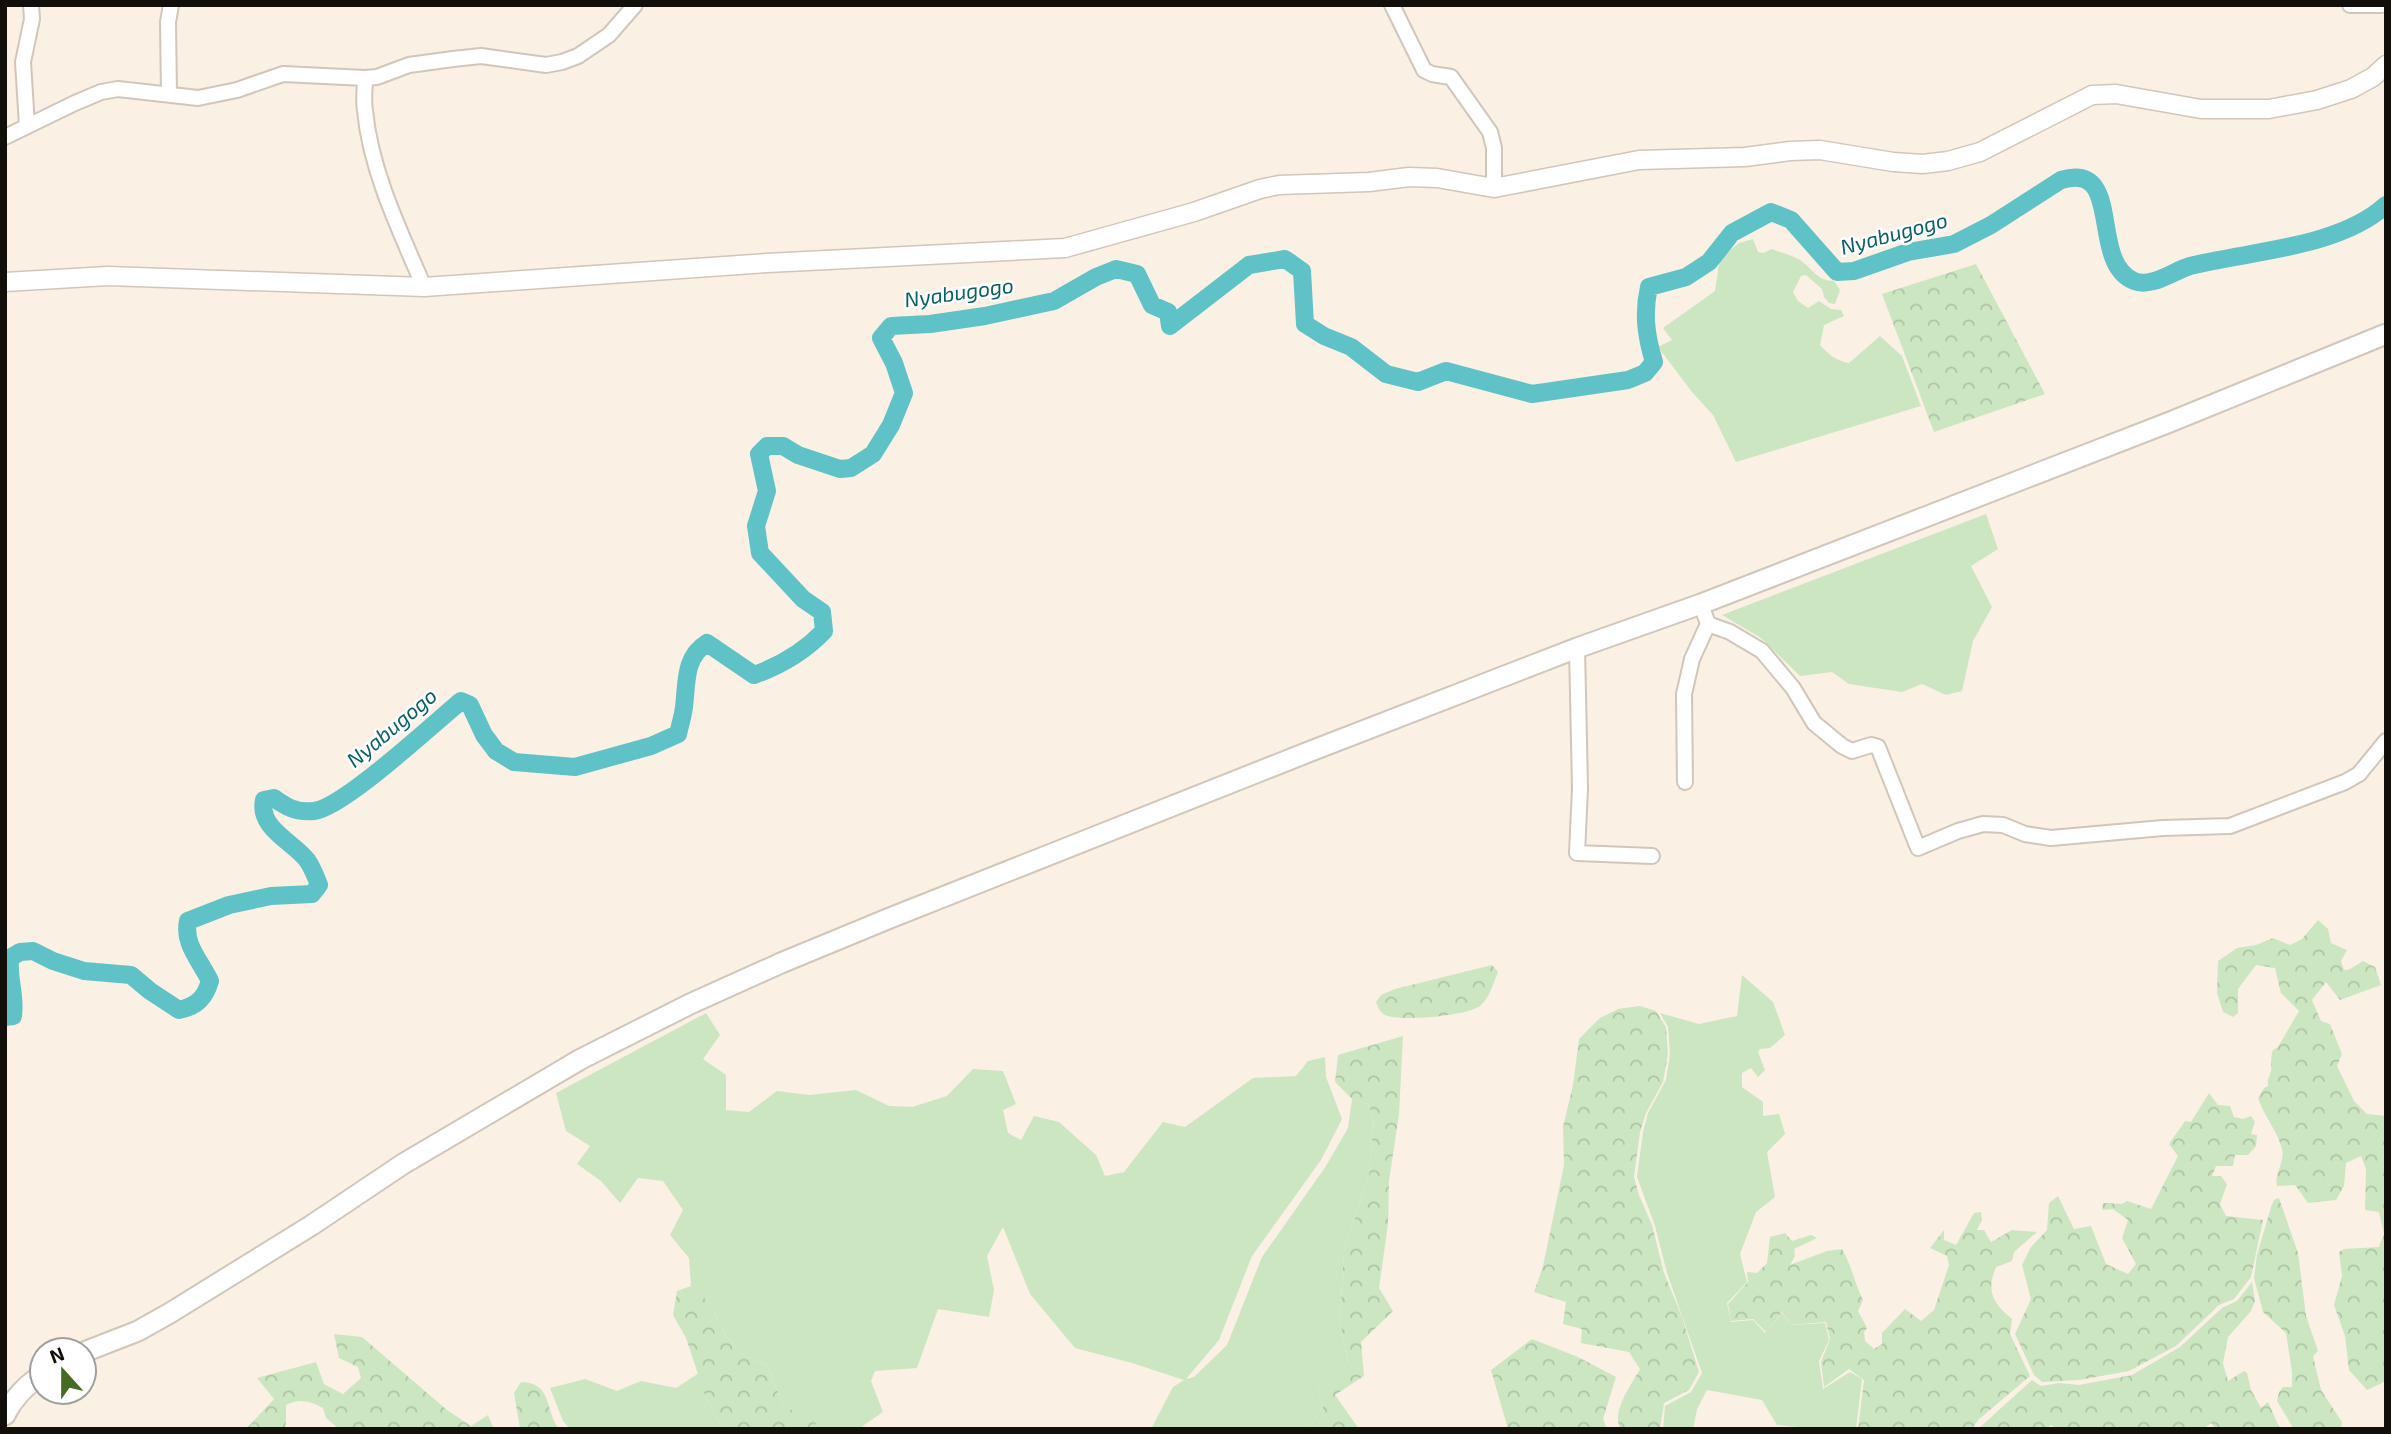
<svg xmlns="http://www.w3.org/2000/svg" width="2391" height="1434" viewBox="0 0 2391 1434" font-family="'Exo 2',sans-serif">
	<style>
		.green { fill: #cce6c1 }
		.forest { fill: url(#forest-crowns) }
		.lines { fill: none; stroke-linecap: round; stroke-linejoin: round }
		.river { stroke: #5fc2c7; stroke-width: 18 }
		.minor-casing { stroke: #d1c6ba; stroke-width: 18 }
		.major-casing { stroke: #d1c6ba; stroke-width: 21 }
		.highway-casing { stroke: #d1c6ba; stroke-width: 23 }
		.minor { stroke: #fff; stroke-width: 14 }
		.major { stroke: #fff; stroke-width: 18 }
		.highway { stroke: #fff; stroke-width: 19 }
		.labels { text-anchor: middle; stroke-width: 5; stroke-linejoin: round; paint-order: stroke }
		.water-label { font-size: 21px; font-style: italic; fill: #086064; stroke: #fff }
	</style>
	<defs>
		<pattern id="forest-crowns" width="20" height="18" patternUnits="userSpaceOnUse" patternTransform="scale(1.75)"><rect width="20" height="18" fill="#cce6c1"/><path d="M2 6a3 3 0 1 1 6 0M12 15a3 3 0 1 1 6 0" fill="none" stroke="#aec4a4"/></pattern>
	</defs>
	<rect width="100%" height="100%" fill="#fbf0e4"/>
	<path class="green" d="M 1753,239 L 1758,252 L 1763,253 L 1772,249 C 1781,253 1792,255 1800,260 C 1813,269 1817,281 1834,281 L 1840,290 L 1835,304 L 1829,303 L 1824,297 L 1822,289 L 1806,275 L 1801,276 L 1793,292 L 1798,301 L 1808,308 L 1819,301 L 1831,309 L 1841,310 L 1844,316 L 1824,325 L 1820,345 C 1828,354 1836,361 1849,363 L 1880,336 L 1902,356 L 1921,406 L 1736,462 L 1713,415 L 1692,392 L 1658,347 L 1672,340 L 1663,328 L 1715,291 L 1720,258 L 1739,243 Z
		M 1986,514 L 1998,549 L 1971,566 L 1992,607 L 1973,641 L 1962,691 L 1946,695 L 1922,684 L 1902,692 L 1849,684 L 1832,672 L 1800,676 L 1761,638 L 1722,615 Z
		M 1742,975 L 1773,1002 L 1785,1035 L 1770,1048 L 1760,1049 L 1758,1052 L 1765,1070 L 1758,1077 L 1751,1068 L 1742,1073 L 1742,1087 L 1763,1102 L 1763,1116 L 1779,1114 L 1785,1134 L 1767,1152 L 1775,1197 L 1756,1212 L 1740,1254 L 1747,1282 L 1727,1303 L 1731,1322 L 1753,1320 L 1765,1333 L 1782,1313 L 1791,1325 L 1825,1323 L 1829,1340 L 1819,1361 L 1823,1389 L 1850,1372 L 1862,1379 L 1856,1429 L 1816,1429 L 1777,1425 L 1762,1400 L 1707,1390 L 1697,1409 L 1693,1429 L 1663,1429 L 1665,1406 L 1691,1392 L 1702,1373 L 1667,1273 L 1655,1226 L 1637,1177 L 1643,1132 L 1648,1113 L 1666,1080 L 1670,1054 L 1668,1027 L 1660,1013 L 1699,1024 L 1737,1016 Z
		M 706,1013 L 720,1035 L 703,1059 L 726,1075 L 726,1110 L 749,1112 L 777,1091 L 809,1095 L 856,1090 L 889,1106 L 912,1107 L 947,1096 L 973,1069 L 1003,1071 L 1016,1104 L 1003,1110 L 1008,1133 L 1021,1140 L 1034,1116 L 1059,1122 L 1096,1155 L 1105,1176 L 1124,1172 L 1163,1122 L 1185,1127 L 1253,1078 L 1296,1076 L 1308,1061 L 1325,1057 L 1326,1077 L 1342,1119 L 1321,1160 L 1252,1256 L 1219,1340 L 1186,1379 L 1194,1377 L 1227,1345 L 1262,1257 L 1326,1166 L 1348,1128 L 1352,1099 L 1368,1104 L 1374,1119 L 1369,1176 L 1344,1251 L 1340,1321 L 1348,1363 L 1318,1389 L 1323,1408 L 1307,1429 L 1151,1429 L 1173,1387 L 1184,1380 L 1132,1363 L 1075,1348 L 1030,1294 L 1003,1227 L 987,1256 L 994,1290 L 989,1317 L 938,1309 L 917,1368 L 875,1371 L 871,1381 L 883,1412 L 864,1425 L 861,1429 L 816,1429 L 815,1423 L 783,1405 L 767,1365 L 743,1355 L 726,1336 L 709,1302 L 691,1286 L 689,1258 L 670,1235 L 683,1210 L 663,1181 L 638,1178 L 620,1203 L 601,1181 L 577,1164 L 590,1146 L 566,1131 L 556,1093 Z
		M 699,1373 L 706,1398 L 723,1429 L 570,1429 L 563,1421 L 550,1388 L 585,1379 L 617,1391 L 641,1381 L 676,1388 Z"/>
	<path class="forest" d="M 1976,264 L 2045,394 L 1934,432 L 1882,294 Z
		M 2318,920 L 2328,929 L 2331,943 L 2347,950 L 2341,961 L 2344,970 L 2350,969 L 2363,961 L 2375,967 L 2381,985 L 2340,1000 L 2326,982 L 2312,1000 L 2321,1021 L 2330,1024 L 2342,1054 L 2337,1066 L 2354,1101 L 2367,1114 L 2386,1116 L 2386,1381 L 2367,1390 L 2349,1370 L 2345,1336 L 2334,1305 L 2342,1276 L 2339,1252 L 2344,1249 L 2379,1247 L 2384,1234 L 2379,1212 L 2365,1210 L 2366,1169 L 2361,1156 L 2346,1163 L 2344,1186 L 2336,1200 L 2308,1203 L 2295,1185 L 2277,1186 C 2274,1173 2285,1163 2282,1149 C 2277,1130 2264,1116 2258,1098 L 2264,1088 L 2268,1086 C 2267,1079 2269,1078 2271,1071 C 2272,1063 2270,1058 2273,1050 L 2278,1047 L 2299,1011 L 2281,993 L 2275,968 L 2256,965 L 2238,989 L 2238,1013 L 2233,1017 L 2223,1012 L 2217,993 L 2218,961 L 2237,948 L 2256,945 L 2273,938 L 2290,945 L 2302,939 Z
		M 1492,965 L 1498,972 C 1493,983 1490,997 1481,1005 C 1470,1016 1399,1022 1385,1015 C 1380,1013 1378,1007 1376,1002 L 1381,995 L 1395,989 Z
		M 1640,1006 L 1656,1011 L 1666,1027 L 1668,1054 L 1663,1082 L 1646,1113 L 1640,1132 L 1634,1177 L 1639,1195 L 1652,1225 L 1664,1273 L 1682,1317 L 1699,1372 L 1689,1390 L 1664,1403 L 1660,1429 L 1620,1429 C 1612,1409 1631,1386 1640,1369 L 1629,1352 L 1581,1343 L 1582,1329 L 1563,1324 L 1566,1302 L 1534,1292 L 1543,1266 L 1564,1165 L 1563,1127 L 1573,1085 L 1579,1039 L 1600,1018 L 1618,1009 Z
		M 1403,1036 L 1399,1114 L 1389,1181 L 1388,1224 L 1379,1288 L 1393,1311 L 1361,1342 L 1364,1376 L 1335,1395 L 1359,1429 L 1307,1429 L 1323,1408 L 1318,1389 L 1348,1363 L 1340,1321 L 1344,1251 L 1369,1176 L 1374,1119 L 1368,1104 L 1352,1099 L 1335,1082 L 1338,1055 Z
		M 2209,1093 L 2218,1105 L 2230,1106 L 2234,1117 L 2243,1119 L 2251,1116 L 2255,1122 L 2251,1134 L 2257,1135 L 2256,1146 L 2248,1155 L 2235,1155 L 2233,1166 L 2216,1166 L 2212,1176 L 2221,1176 L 2227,1184 L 2220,1204 L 2226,1216 L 2263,1220 L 2251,1277 L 2234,1299 L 2219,1305 L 2176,1346 L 2129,1371 L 2079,1380 L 2042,1382 L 2034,1375 L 2015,1334 L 2031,1299 L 2022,1265 L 2031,1247 L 2047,1230 L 2049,1203 L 2058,1196 L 2074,1229 L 2091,1226 L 2106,1264 L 2128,1274 L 2136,1264 L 2122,1238 L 2128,1220 L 2113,1209 L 2102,1210 L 2103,1203 L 2122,1204 L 2127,1201 L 2151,1209 L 2178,1156 L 2169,1144 L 2185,1121 L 2191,1122 Z
		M 2279,1198 L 2298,1253 L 2306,1316 L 2318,1351 L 2313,1356 L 2321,1390 L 2342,1422 L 2341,1429 L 2291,1429 L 2292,1426 L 2277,1401 L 2279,1392 L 2283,1387 L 2292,1387 L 2292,1372 L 2286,1333 L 2263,1312 L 2254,1278 L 2257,1255 L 2271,1207 L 2274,1200 Z
		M 1981,1212 L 1982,1219 L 1977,1230 L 1984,1230 L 1991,1242 L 2012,1230 L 2037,1232 L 2014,1252 L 2012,1261 L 1996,1267 C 1986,1290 1992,1303 2012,1319 L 2010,1334 L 2030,1376 L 1978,1420 L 1972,1429 L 1858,1429 L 1864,1380 L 1849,1369 L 1824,1387 L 1821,1362 L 1830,1339 L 1826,1322 L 1791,1325 L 1782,1312 L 1766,1332 L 1753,1319 L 1731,1321 L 1728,1304 L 1748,1282 L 1747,1272 L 1757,1273 L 1767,1263 L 1770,1237 L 1785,1233 L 1792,1241 L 1811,1235 L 1817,1238 L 1794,1249 L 1795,1256 L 1790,1265 L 1827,1251 L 1842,1249 C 1852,1266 1854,1282 1863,1300 L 1858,1311 L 1867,1328 L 1864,1332 L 1865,1341 L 1874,1349 L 1882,1344 L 1882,1333 L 1905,1309 L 1921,1321 L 1934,1310 L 1949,1265 L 1947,1256 L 1930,1248 L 1944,1230 L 1944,1240 L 1956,1245 L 1974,1213 Z
		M 2252,1282 L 2255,1301 L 2251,1311 L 2228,1337 L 2223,1363 L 2228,1381 L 2244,1371 L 2247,1373 L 2251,1390 L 2261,1408 L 2268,1402 L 2280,1429 L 2216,1429 L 2211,1423 L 2203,1429 L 2057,1429 L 2051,1425 L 2046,1429 L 1978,1429 L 2032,1380 L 2041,1386 L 2060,1383 L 2079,1385 L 2132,1375 L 2180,1347 L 2222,1308 L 2237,1301 Z
		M 691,1286 L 709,1302 L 726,1336 L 743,1355 L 767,1365 L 783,1405 L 816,1423 L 816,1429 L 723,1429 L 706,1398 L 686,1338 L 673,1315 L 677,1291 Z
		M 334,1334 L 362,1337 L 447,1410 L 471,1426 L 488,1415 L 494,1429 L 339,1429 L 326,1418 L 323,1408 C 310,1401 299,1398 286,1405 L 286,1424 L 284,1429 L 246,1429 L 274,1399 L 257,1378 L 316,1362 L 324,1384 L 343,1394 L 361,1378 L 358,1367 L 339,1358 Z
		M 1532,1339 L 1578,1357 L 1616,1377 L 1603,1419 L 1607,1429 L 1508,1429 L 1491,1370 Z
		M 521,1382 C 553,1383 544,1409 559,1429 L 520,1429 L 514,1393 Z"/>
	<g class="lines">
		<path class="river" d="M 5,1017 L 13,1016 C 16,996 8,978 10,958 L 20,952 L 33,951 L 53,961 L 84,971 L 131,975 L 150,991 L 179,1010 C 197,1006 205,998 210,981 C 200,960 183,944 188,921 L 229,905 L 271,896 L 312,894 L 319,885 C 316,877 312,867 307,860 C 292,841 258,828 264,800 L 274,798 C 286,807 297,813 314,811 C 343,808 433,724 461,701 L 470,705 L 484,735 L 496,751 L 514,762 L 575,767 L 651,746 L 678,734 C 680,725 683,716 684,707 C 687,683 684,657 707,643 L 754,675 C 782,665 804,652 824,631 L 822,612 L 803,599 L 760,553 L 756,526 L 767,491 L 759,454 L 767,446 L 783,446 L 798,455 L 840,469 L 851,468 L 873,454 L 891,425 L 904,393 L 894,363 L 881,338 L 891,326 L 930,324 L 985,316 L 1054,301 L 1096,277 L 1116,269 L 1137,274 L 1152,305 L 1168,312 L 1170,326 L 1249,265 L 1285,259 L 1302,271 L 1305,324 L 1324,336 L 1351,347 L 1386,374 L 1418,382 L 1446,371 L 1532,394 L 1628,380 L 1645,373 L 1654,362 C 1646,336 1643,313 1649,287 L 1686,277 L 1709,262 L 1732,233 L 1771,212 L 1791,220 L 1837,272 L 1854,271 L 1908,252 L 1954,244 L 1991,225 L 2061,180 C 2125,161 2088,262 2134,281 C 2152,288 2173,271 2190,266 C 2249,251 2339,248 2386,205"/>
		<defs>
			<path id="minor" d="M 1392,5 L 1424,70 L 1432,74 L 1451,77 L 1490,132 L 1494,148 L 1494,188
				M 2350,5 L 2382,5
				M 365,78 C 365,89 363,100 365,111 C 371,172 400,231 424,287
				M 169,94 L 168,22 L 171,5
				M 27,126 L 23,62 L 32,19 L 31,5
				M 5,137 L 75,103 L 101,92 L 118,89 L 198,98 L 237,90 L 283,74 L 365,78 L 377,77 L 409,65 L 453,59 L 481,56 L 546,65 L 562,62 L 578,56 L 609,35 L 635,5
				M 1701,604 L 1708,624 L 1730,632 L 1762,651 L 1793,688 L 1814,723 L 1842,746 L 1852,751 L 1871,745 L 1878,747 L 1918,848 L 1958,831 L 1983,824 L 2003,825 L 2025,834 L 2051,838 L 2163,828 L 2230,826 L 2345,782 L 2359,774 L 2386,741
				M 1577,648 L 1580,788 L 1577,853 L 1652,856
				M 1685,782 L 1684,694 L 1692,659 L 1708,624"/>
			<path id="major" d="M 5,282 L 108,276 L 424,287 L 767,263 L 1065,248 L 1194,212 L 1260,189 L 1279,185 L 1369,182 L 1409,177 L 1437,178 L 1494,188 L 1639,160 L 1745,157 L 1790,151 L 1820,150 L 1893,162 L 1923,164 L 1948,161 L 1980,152 L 2092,95 L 2116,94 L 2201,109 L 2269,109 L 2317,100 L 2351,89 L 2373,77 L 2386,65"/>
			<path id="highway" d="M 84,1352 L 138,1331 L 170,1313 L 312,1225 L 403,1164 L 581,1059 L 690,1004 L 781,963 L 890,918 L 1311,751 L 1577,648 L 1701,604 L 2170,422 L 2386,334
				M 5,1415 C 13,1399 27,1384 42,1375"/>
		</defs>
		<use href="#minor" class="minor-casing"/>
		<use href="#major" class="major-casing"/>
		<use href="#highway" class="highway-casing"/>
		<use href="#minor" class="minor"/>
		<use href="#major" class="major"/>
		<use href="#highway" class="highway"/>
	</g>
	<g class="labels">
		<g class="water-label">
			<text transform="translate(1894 234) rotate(-15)" y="7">Nyabugogo</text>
			<text transform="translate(959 293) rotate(-8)" y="7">Nyabugogo</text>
			<text transform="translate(392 728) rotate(-40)" y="7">Nyabugogo</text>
		</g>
	</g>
	<rect width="2391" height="1434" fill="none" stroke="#120e0a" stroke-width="14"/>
	<g transform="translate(63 1371) rotate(339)"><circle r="33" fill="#ffffff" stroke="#a09f9d" stroke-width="2"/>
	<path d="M0-5L12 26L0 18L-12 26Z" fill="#456a24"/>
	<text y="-10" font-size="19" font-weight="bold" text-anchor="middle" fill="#120e0a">N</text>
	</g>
</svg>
